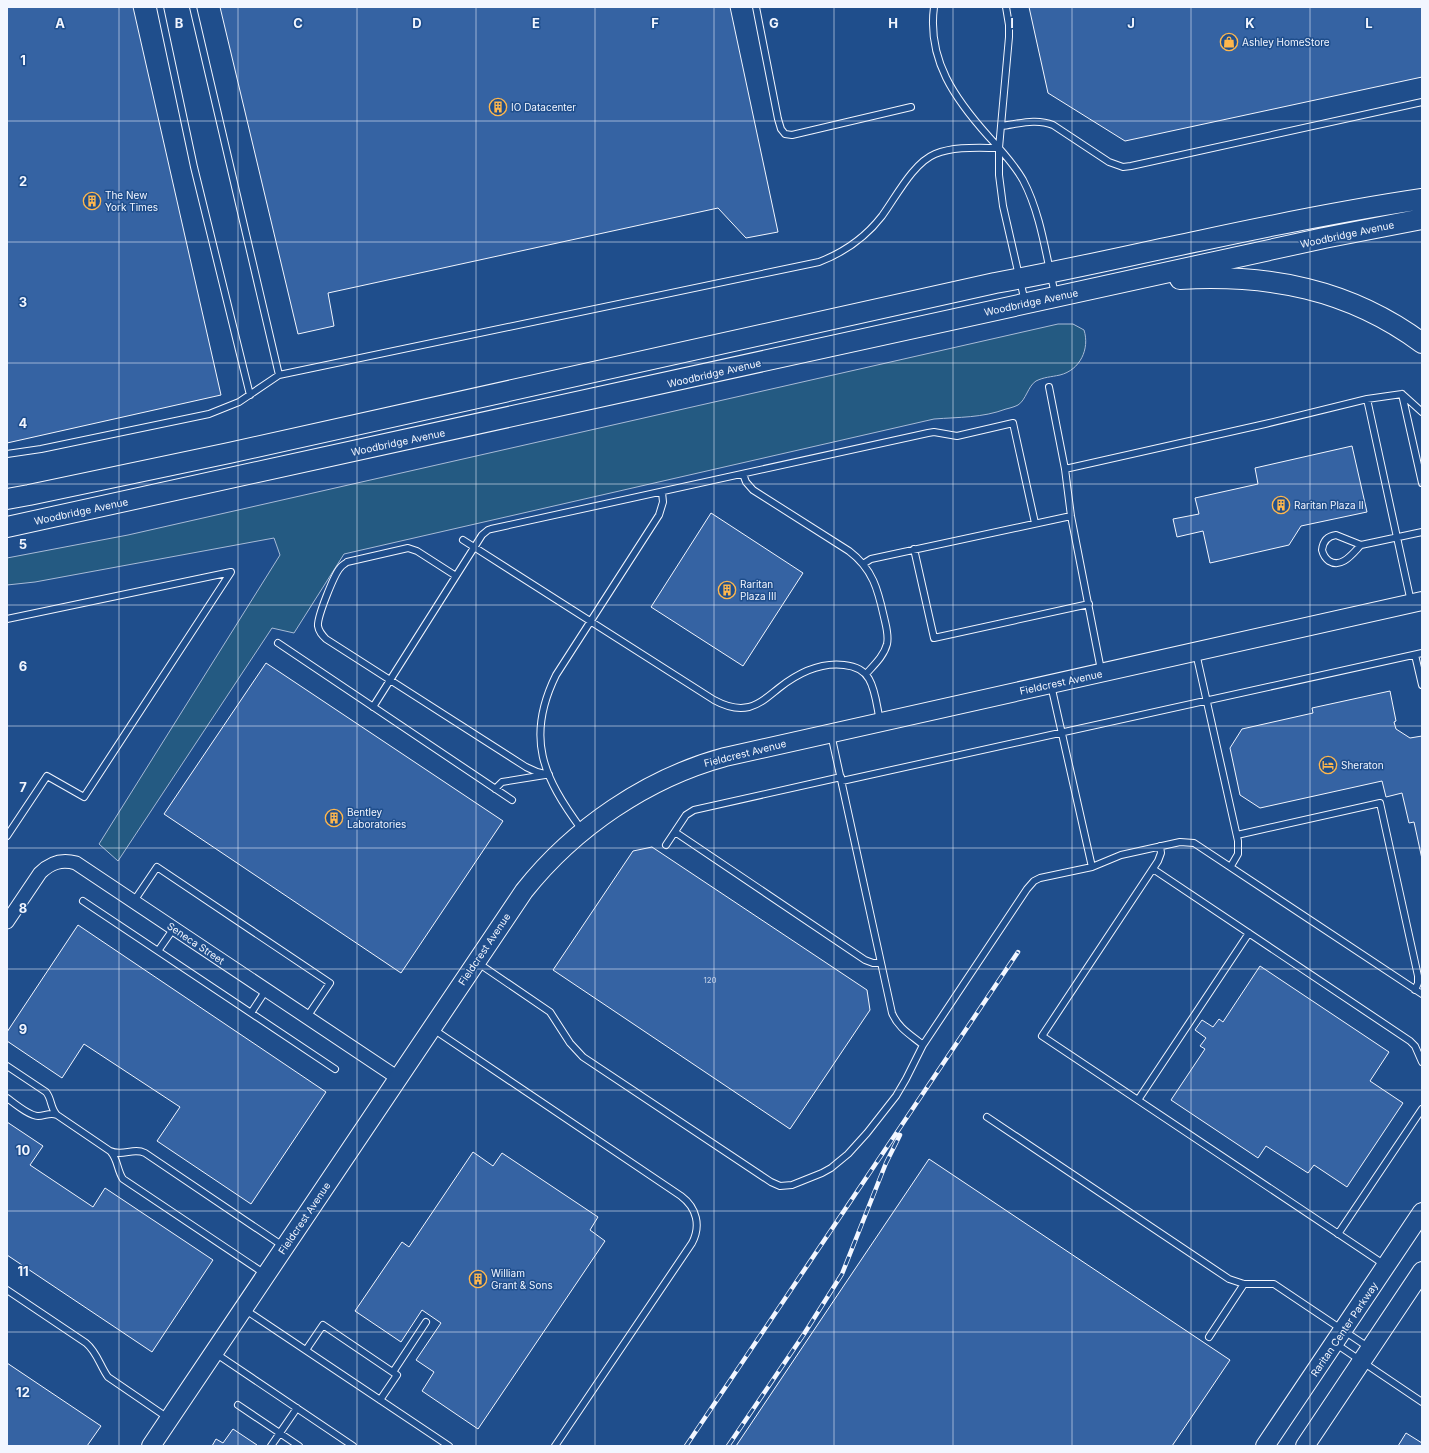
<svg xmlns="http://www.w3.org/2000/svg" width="1429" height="1453" viewBox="0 0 1429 1453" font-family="Inter,sans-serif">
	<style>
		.green { fill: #245a82; stroke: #a8bbd7 }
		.building { fill: #3563a3; stroke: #f2f6ff }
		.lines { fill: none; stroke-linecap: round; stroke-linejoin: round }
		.lane-casing { stroke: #f2f6ff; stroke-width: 8 }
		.street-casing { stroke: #f2f6ff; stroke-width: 15 }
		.secondary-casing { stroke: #f2f6ff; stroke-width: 20 }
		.primary-casing { stroke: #f2f6ff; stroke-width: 22 }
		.lane { stroke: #1f4e8c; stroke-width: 6 }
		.street { stroke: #1f4e8c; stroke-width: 13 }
		.secondary { stroke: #1f4e8c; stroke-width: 18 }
		.primary { stroke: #1f4e8c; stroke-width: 20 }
		.rail-casing { stroke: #f2f6ff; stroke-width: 4.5 }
		.rail { stroke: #1f4e8c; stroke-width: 3; stroke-dasharray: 9; stroke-linecap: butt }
		.grid { fill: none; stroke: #f2f6ff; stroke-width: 1; stroke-opacity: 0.55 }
		.labels { text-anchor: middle; stroke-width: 3; stroke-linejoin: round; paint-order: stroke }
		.number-label { font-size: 8px; fill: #c3d1e8 }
		.poi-label { font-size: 10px; fill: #f2f6ff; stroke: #1f4e8c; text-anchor: start }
		.street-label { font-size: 10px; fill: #f2f6ff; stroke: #1f4e8c }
		.grid-label { font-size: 13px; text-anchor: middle; font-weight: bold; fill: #f2f6ff; stroke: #1f4e8c; stroke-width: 3; stroke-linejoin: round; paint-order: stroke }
	</style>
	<rect width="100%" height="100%" fill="#1f4e8c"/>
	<path class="green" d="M 1058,324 L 1073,324 L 1084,330 C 1090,349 1080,370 1060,375 C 1051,377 1044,377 1036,381 C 1028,386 1026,400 1018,405 C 1014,407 1010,408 1006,409 C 982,418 959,417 934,419 L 344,554 L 294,633 L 272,628 L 118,861 L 99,844 L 280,555 L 274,538 L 35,582 L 7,585 L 7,558 L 128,535 Z"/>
	<path class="building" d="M 7,7 L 133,7 L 221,395 L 7,443 Z
		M 220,7 L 730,7 L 778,232 L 746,238 L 718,208 L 328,293 L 334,326 L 298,334 Z
		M 1029,7 L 1422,7 L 1422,77 L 1125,141 L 1048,93 Z
		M 1352,446 L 1367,512 L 1301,526 L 1289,545 L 1210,563 L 1203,531 L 1177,537 L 1173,519 L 1199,514 L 1195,498 L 1258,484 L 1255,468 Z
		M 711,513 L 803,573 L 743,666 L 651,607 Z
		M 266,663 L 503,821 L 401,973 L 164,814 Z
		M 1390,691 L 1396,721 L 1394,722 L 1396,729 L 1410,738 L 1422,736 L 1422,859 L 1414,822 L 1409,823 L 1402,793 L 1386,797 L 1382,781 L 1260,808 L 1240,795 L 1230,748 L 1242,729 L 1313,713 L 1312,708 Z
		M 652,847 L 867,990 L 870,1010 L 790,1129 L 553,970 L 633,851 Z
		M 78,925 L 326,1092 L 251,1204 L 157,1141 L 180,1107 L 84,1044 L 62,1078 L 7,1041 L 7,1032 Z
		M 1260,966 L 1389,1052 L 1370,1081 L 1403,1103 L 1347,1187 L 1314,1165 L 1308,1173 L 1266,1146 L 1258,1158 L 1171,1100 L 1205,1049 L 1200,1046 L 1206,1038 L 1195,1030 L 1202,1020 L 1213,1027 L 1219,1019 L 1223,1022 Z
		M 7,1122 L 43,1146 L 30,1165 L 93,1207 L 105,1188 L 213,1260 L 152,1352 L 7,1255 Z
		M 473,1152 L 493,1166 L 502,1153 L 598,1217 L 590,1230 L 605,1241 L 478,1429 L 422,1391 L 434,1372 L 416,1360 L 441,1323 L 422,1310 L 401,1342 L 355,1311 L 402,1242 L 409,1247 Z
		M 929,1159 L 1230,1360 L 1172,1446 L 736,1446 Z
		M 7,1363 L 101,1426 L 87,1446 L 7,1446 Z
		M 233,1429 L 257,1445 L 257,1446 L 212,1446 L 216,1439 L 223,1443 Z
		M 1406,1433 L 1422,1443 L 1422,1446 L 1398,1446 Z"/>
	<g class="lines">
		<defs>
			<path id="lane" d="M 160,7 L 194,167 L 250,395
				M 193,7 L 279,375 L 819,262 C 845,252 865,238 882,216 C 896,197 913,163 935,154 C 955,146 979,148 999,148
				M 756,7 L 778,119 L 781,129 L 785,134 L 792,135 L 911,107
				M 934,7 C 927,60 955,99 989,137 C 1001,150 1014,164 1023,180 C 1041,214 1046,256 1055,294
				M 1006,7 L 1009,25 L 1009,37 L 999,148 L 999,175 L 1003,206 L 1025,302
				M 1001,126 C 1018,124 1036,118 1053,125 L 1109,162 L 1123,167 L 1131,166 L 1422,102
				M 1049,387 L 1065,469 L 1071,516 L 1101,670
				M 1402,394 L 1422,483
				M 1402,394 L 1422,412
				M 1367,399 L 1411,602
				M 7,454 L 41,449 L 209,414 L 239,402 L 279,375
				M 1065,469 L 1265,424 L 1367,399 L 1402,394
				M 743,474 L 746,482 L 753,490 L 849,551 C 873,569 878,590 884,617 C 886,626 889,635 887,644 C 884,656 874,665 866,674
				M 1336,535 L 1361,545 C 1353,553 1342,569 1329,561 C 1325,558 1323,554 1322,550 C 1323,541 1328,536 1336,535 Z
				M 463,540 L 714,700 C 725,706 736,710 749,707 C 761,704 770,695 779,688 C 798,673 819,662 844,665 C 854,666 864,670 869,679 C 876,691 877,708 880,721
				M 1361,545 L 1422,532
				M 914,549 L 934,638 L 1089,604
				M 863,564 L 871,559 L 1071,516
				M 456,576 L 417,551 L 408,548 L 347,562 C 345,564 342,565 340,568 C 334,575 317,617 318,626 C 319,632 322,635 326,639 L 526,767 L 537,772 L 549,775
				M 7,619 L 231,572 L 84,797 L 47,776 L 7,836
				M 278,643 L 512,800
				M 1196,653 L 1238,841 L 1238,854 L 1231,866
				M 1415,655 L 1422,685
				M 1051,685 L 1092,867
				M 373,707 L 482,535 L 488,530 L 491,529 L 928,433 L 934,432 L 957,436 L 1013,423 L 1035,523
				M 831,734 L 892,1013 C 898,1028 911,1035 923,1045
				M 842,781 L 1422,653
				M 495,789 L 502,782 L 545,775
				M 582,830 C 543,777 525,738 556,675 L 659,515 L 663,502 L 662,492
				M 675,832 L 865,960 L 873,963 L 881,963
				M 1237,835 L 1380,803 L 1418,976 L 1418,983 L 1415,990
				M 666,845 L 686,815 L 694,810 L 841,777
				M 1160,846 L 1161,853 L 1158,861 L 1042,1036 L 1385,1265
				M 1153,869 L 1410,1041 L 1415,1046 L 1422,1062
				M 83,901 L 335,1069
				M 134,901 L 157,867 L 330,983 L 307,1017
				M 158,951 L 174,928
				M 478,963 L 550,1012 L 570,1043 L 583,1057 L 771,1182 L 780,1186 L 792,1185 L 822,1173 L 831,1168 L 848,1154 L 867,1133 L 896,1096 L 906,1079 L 923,1045 L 1027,889 L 1034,881 L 1040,878 L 1092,867 L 1121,855 L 1180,842 L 1194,843 L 1422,994
				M 251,1013 L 266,990
				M 433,1029 L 681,1196 C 697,1208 701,1226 692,1243 L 555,1446
				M 7,1066 L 46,1092 C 52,1099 50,1108 57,1115 L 110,1151 C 123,1157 133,1147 145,1153 L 283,1246
				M 7,1098 C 14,1103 29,1116 38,1116 C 45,1116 50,1112 57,1115
				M 1138,1100 L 1249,933
				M 987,1117 L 1229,1279 L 1244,1284 L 1274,1284 L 1368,1347
				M 111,1152 C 118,1160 117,1170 123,1179 L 265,1274
				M 1338,1234 L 1422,1109
				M 7,1290 L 86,1343 C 97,1352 100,1366 108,1377 L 168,1418
				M 244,1309 L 449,1446
				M 1209,1337 L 1244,1284
				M 1336,1344 L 1422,1402
				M 306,1350 L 323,1325 L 397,1375 L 380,1400
				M 215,1353 L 353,1446
				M 393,1372 L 426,1322
				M 238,1405 L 299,1446
				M 271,1446 L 297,1408"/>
			<path id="street" d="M 7,922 L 40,873 C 51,862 62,859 76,863 L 398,1078"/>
			<path id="secondary" d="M 151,1446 L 524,891 C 574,828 647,778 725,757 L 1422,601
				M 1265,1446 L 1422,1212
				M 1305,1446 L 1422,1271"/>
			<path id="primary" d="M 1180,279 C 1269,274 1349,289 1422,343
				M 7,499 L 29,495 L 229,453 L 995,283 C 1063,271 1131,255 1199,241 C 1273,225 1347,210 1422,199
				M 7,527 L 1324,238 L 1422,219"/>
		</defs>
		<use href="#lane" class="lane-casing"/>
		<use href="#street" class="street-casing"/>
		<use href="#secondary" class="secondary-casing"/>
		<use href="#primary" class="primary-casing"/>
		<use href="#lane" class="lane"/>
		<use href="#street" class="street"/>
		<use href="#secondary" class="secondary"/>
		<use href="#primary" class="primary"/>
		<defs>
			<path id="rail" d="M 686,1446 L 1018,952
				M 728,1446 L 804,1334 L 842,1274 L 886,1163 L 900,1135"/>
		</defs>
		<use href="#rail" class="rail-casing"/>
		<use href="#rail" class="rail"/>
	</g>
	<path class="grid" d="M 119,7 L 119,1446M 238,7 L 238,1446M 357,7 L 357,1446M 476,7 L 476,1446M 595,7 L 595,1446M 714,7 L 714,1446M 834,7 L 834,1446M 953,7 L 953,1446M 1072,7 L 1072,1446M 1191,7 L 1191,1446M 1310,7 L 1310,1446M 7,121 L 1422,121M 7,242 L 1422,242M 7,363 L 1422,363M 7,484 L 1422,484M 7,605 L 1422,605M 7,726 L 1422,726M 7,848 L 1422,848M 7,969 L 1422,969M 7,1090 L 1422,1090M 7,1211 L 1422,1211M 7,1332 L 1422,1332"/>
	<defs>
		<symbol id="shop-ring" viewBox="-11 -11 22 22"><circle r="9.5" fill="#1f4e8c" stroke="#ffb74d" stroke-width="1.5"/><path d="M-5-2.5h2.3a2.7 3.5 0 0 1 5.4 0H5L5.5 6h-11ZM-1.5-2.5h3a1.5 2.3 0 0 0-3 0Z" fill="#ffb74d"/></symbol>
		<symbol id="building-ring" viewBox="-11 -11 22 22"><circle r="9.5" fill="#1f4e8c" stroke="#ffb74d" stroke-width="1.5"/><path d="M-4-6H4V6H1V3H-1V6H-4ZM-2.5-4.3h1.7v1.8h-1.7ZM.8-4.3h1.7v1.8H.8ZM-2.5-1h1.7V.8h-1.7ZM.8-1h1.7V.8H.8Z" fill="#ffb74d"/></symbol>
		<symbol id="hotel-ring" viewBox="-11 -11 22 22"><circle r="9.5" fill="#1f4e8c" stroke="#ffb74d" stroke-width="1.5"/><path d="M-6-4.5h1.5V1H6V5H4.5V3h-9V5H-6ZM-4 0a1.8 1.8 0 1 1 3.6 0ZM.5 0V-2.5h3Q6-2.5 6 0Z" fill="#ffb74d"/></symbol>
	</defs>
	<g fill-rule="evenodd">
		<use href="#shop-ring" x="1219" y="32" width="20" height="20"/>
		<use href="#building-ring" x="488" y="97" width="20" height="20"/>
		<use href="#building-ring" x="82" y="191" width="20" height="20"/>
		<use href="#building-ring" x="1271" y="495" width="20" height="20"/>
		<use href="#building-ring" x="717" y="580" width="20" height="20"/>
		<use href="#hotel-ring" x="1318" y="755" width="20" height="20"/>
		<use href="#building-ring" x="324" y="808" width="20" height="20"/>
		<use href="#building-ring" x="468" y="1269" width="20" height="20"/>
	</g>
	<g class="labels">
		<g class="number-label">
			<text x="710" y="983">120</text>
		</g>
		<g class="poi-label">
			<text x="1242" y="46">Ashley HomeStore</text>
			<text x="511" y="111">IO Datacenter</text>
			<text x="105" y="199">The New<tspan x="105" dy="12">York Times</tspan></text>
			<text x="1294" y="509">Raritan Plaza II</text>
			<text x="740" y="588">Raritan<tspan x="740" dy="12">Plaza III</tspan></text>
			<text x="1341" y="769">Sheraton</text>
			<text x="347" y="816">Bentley<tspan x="347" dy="12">Laboratories</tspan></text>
			<text x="491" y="1277">William<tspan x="491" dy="12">Grant &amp; Sons</tspan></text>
		</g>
		<g class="street-label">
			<text transform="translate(1347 234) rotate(-12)" y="4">Woodbridge Avenue</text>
			<text transform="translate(1031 302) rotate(-12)" y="4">Woodbridge Avenue</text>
			<text transform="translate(714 373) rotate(-13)" y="4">Woodbridge Avenue</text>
			<text transform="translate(398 442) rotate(-12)" y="4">Woodbridge Avenue</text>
			<text transform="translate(81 511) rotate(-12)" y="4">Woodbridge Avenue</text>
			<text transform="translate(1061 682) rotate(-12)" y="4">Fieldcrest Avenue</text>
			<text transform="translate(745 753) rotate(-14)" y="4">Fieldcrest Avenue</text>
			<text transform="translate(196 943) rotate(34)" y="4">Seneca Street</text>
			<text transform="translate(484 949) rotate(-56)" y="4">Fieldcrest Avenue</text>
			<text transform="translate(304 1218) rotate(-56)" y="4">Fieldcrest Avenue</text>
			<text transform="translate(1344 1329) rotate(-56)" y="4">Raritan Center Parkway</text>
		</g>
	</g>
	<g class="grid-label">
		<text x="60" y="28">A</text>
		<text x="179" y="28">B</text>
		<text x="298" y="28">C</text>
		<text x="417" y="28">D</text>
		<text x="536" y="28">E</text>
		<text x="655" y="28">F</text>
		<text x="774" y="28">G</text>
		<text x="893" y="28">H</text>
		<text x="1012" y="28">I</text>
		<text x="1131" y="28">J</text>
		<text x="1250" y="28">K</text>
		<text x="1369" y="28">L</text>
		<text x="23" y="65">1</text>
		<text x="23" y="186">2</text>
		<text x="23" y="307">3</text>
		<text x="23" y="428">4</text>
		<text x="23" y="549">5</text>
		<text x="23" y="671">6</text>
		<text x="23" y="792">7</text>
		<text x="23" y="913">8</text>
		<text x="23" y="1034">9</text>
		<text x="23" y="1155">10</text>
		<text x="23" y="1276">11</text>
		<text x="23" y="1397">12</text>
	</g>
	<rect width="1429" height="1453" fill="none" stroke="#f2f6ff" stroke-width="16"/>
</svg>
